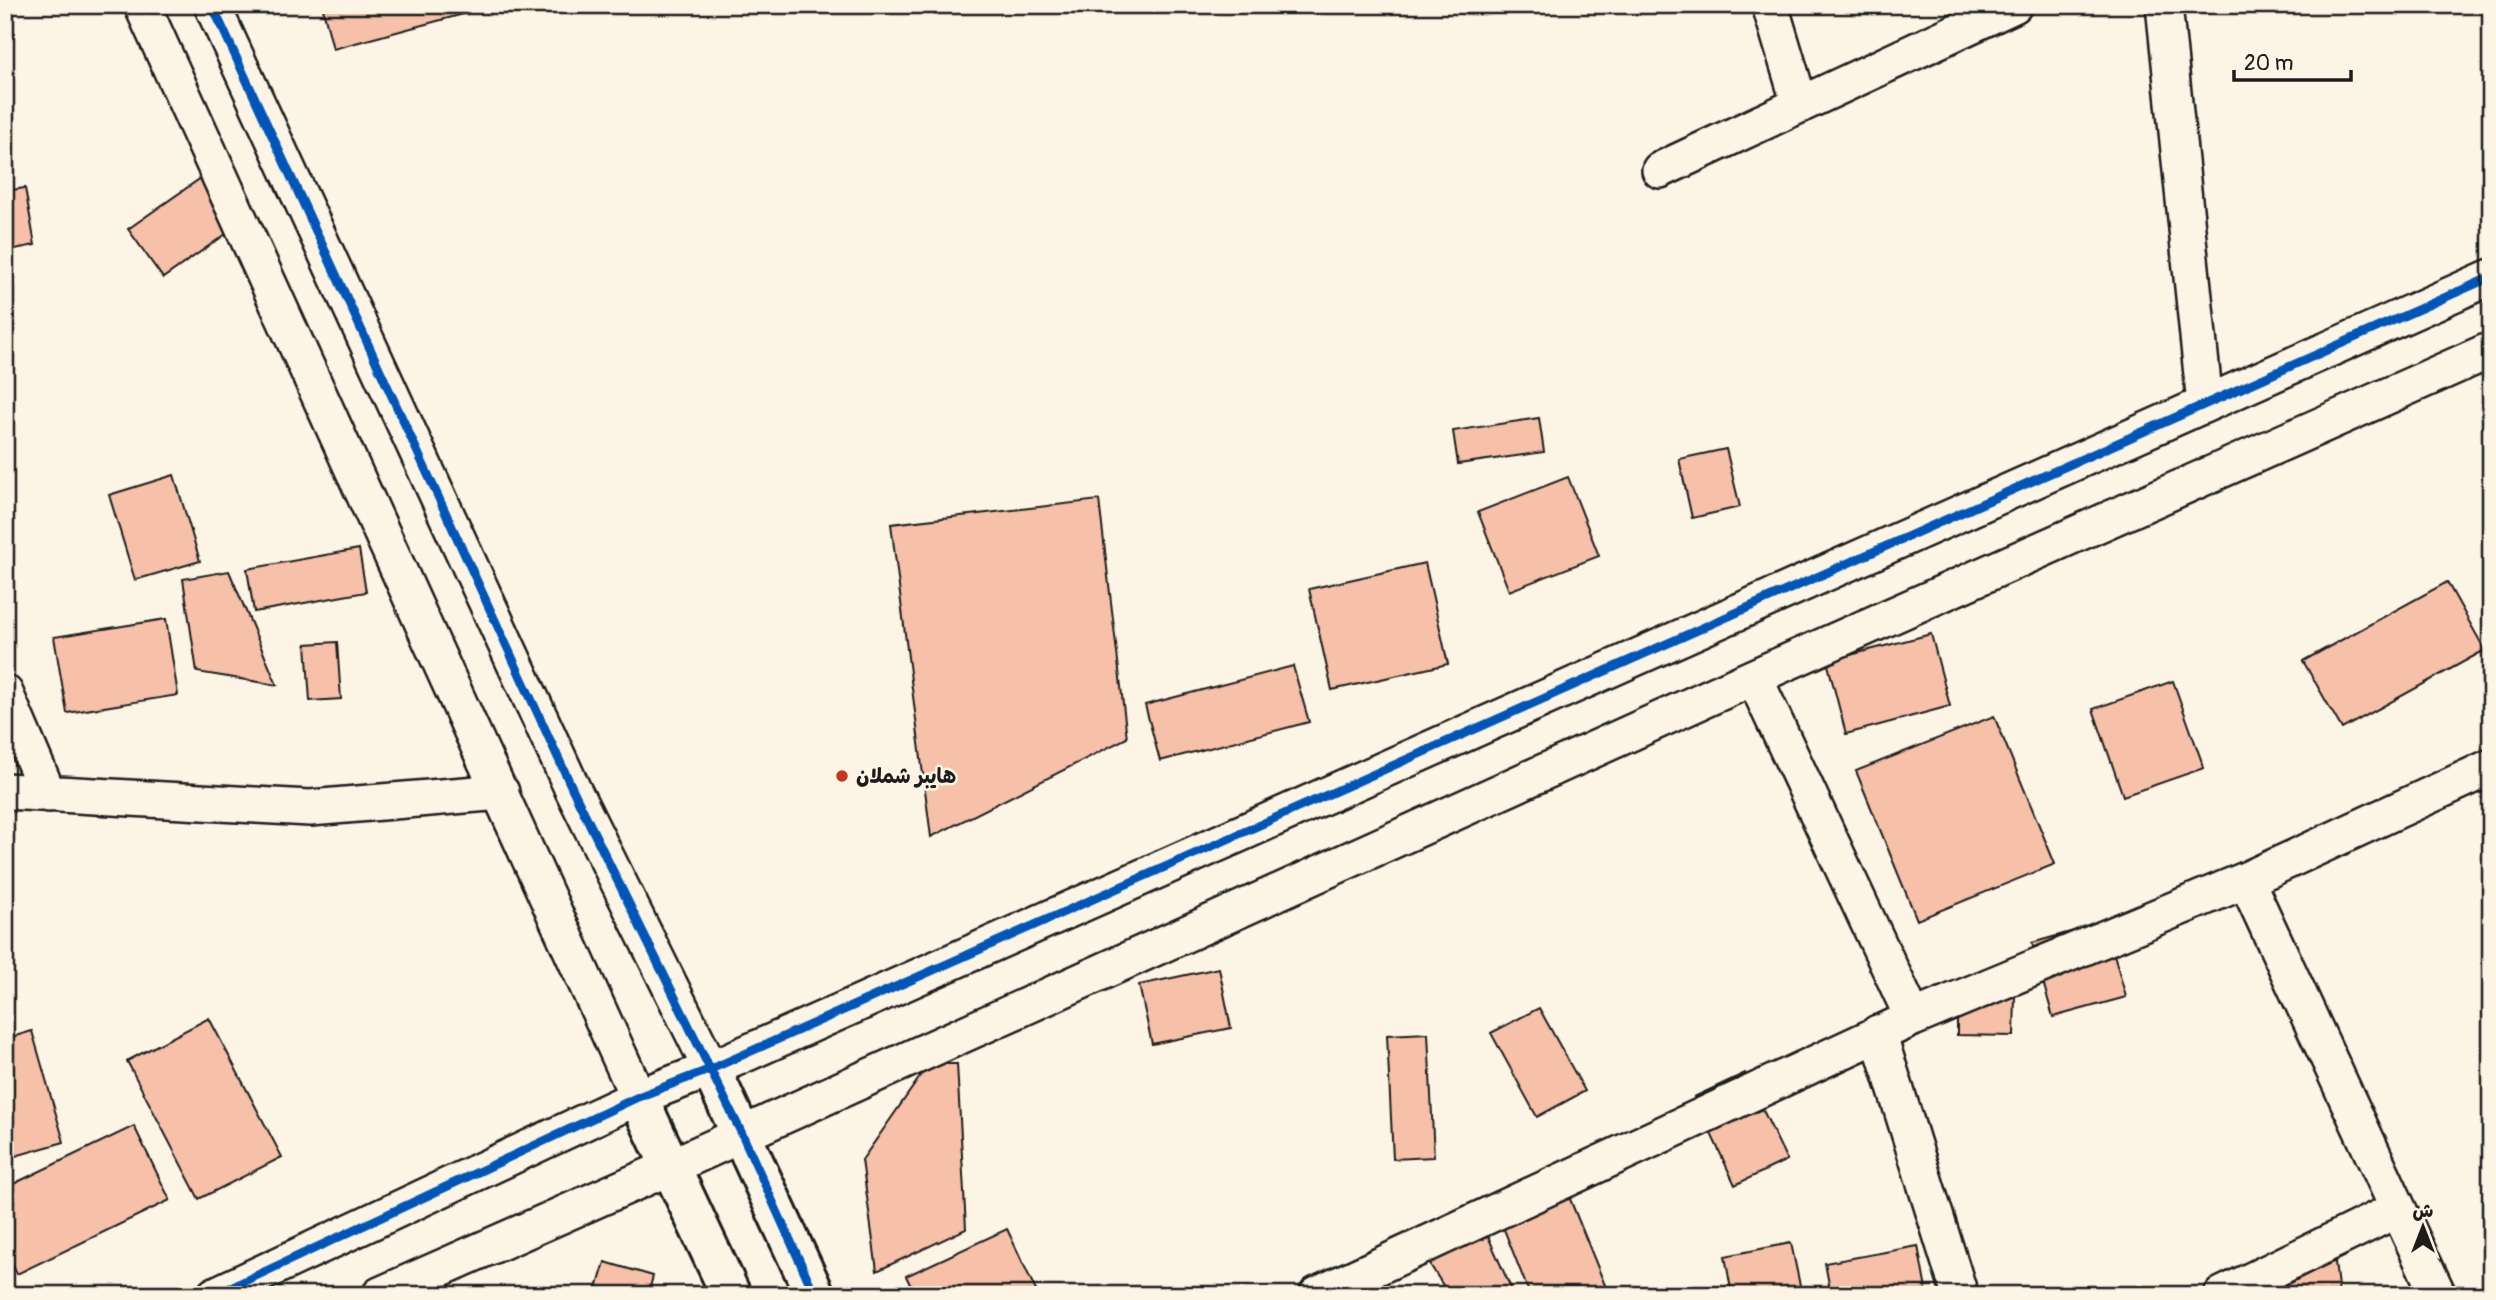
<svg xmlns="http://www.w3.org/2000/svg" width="2496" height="1300" viewBox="0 0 2496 1300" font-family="Pangolin,'Playpen Sans Arabic',sans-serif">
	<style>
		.building { fill: #f6c0a9; stroke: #1c1c1c; stroke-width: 2 }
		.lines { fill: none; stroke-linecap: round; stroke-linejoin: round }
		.street-casing { stroke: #1c1c1c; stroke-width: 40 }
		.secondary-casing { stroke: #1c1c1c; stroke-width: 44 }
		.street { stroke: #fcf5e5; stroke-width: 35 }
		.secondary { stroke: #fcf5e5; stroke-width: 38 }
		.cycleway-casing { stroke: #fcf5e5; stroke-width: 13 }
		.cycleway { stroke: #0057b8; stroke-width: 9 }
		.poi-dot { fill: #c8321e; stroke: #fcf5e5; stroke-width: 2.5 }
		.labels { text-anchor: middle; stroke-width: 5; stroke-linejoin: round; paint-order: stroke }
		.poi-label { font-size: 21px; font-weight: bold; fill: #1c1c1c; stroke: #fcf5e5; text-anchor: start }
	</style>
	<rect width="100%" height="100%" fill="#fcf5e5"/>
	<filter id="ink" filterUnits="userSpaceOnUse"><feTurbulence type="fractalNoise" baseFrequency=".0143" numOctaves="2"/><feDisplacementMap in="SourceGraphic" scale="14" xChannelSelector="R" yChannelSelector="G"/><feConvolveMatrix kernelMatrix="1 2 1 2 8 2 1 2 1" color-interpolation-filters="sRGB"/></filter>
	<g filter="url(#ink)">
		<path class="building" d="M 322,5 L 497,5 L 333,49 Z
			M 201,178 L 236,227 L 163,278 L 128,229 Z
			M 25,188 L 35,245 L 5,251 L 5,191 Z
			M 1539,418 L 1544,452 L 1458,464 L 1453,431 Z
			M 1726,449 L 1740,507 L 1692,518 L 1679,459 Z
			M 174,475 L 200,561 L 135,580 L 109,495 Z
			M 1568,477 L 1599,556 L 1509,591 L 1478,512 Z
			M 1099,500 L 1127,738 L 931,837 L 891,524 Z
			M 359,549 L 366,592 L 254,612 L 247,569 Z
			M 1425,563 L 1448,664 L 1332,690 L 1309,589 Z
			M 229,571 L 277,685 L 197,672 L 183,579 Z
			M 2447,582 L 2485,650 L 2342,729 L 2303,661 Z
			M 166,619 L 178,695 L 67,713 L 54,637 Z
			M 1931,634 L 1950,706 L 1846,734 L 1827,661 Z
			M 337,642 L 341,699 L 310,701 L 306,644 Z
			M 1293,666 L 1309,722 L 1160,761 L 1145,705 Z
			M 2173,681 L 2204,768 L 2123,796 L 2093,709 Z
			M 1994,716 L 2055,864 L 1917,920 L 1856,771 Z
			M 2105,922 L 2126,997 L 2053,1017 L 2032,943 Z
			M 1219,968 L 1231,1028 L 1152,1044 L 1139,985 Z
			M 1957,995 L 2015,996 L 2014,1036 L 1957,1035 Z
			M 1539,1008 L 1585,1091 L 1537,1117 L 1491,1033 Z
			M 209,1018 L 282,1157 L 199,1199 L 127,1061 Z
			M 32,1031 L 64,1142 L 5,1159 L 5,1039 Z
			M 1428,1033 L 1434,1157 L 1393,1159 L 1387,1035 Z
			M 929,1064 L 957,1064 L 966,1229 L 877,1271 L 862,1160 Z
			M 1745,1073 L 1787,1160 L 1735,1185 L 1694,1097 Z
			M 134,1126 L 170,1200 L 17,1274 L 5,1250 L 5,1188 Z
			M 1559,1172 L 1609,1295 L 1530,1295 L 1492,1199 Z
			M 1479,1216 L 1514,1295 L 1449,1295 L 1418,1245 Z
			M 1007,1229 L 1038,1295 L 915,1295 L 906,1276 Z
			M 1791,1243 L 1802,1295 L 1732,1295 L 1725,1256 Z
			M 1918,1246 L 1927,1295 L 1831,1295 L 1825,1263 Z
			M 605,1262 L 653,1276 L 648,1295 L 595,1295 Z
			M 2335,1262 L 2339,1295 L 2286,1295 L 2283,1269 Z"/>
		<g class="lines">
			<defs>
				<path id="street" d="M 142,5 L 638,1097
					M 212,5 L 573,790 L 711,1069
					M 1770,5 L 1800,105
					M 2164,5 L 2205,404
					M 1660,170 L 2014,5
					M 1754,677 L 1913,1018
					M 5,693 L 48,794
					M 5,791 L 310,808 L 501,792
					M 2246,880 L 2438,1295
					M 1878,1033 L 1960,1295
					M 215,1295 L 638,1097 L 711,1069 L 2491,277
					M 380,1295 L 670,1167 L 1754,677 L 2491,350
					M 1317,1295 L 1913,1018 L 2246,880 L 2491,767
					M 2222,1295 L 2398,1209"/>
				<path id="secondary" d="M 711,1069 L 815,1295
					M 638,1097 L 731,1295"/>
			</defs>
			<use href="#street" class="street-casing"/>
			<use href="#secondary" class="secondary-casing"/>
			<use href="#street" class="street"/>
			<use href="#secondary" class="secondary"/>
			<defs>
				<path id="cycleway" d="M 212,5 L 573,790 L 742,1134 L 815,1295
					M 215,1295 L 638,1097 L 711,1069 L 2491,277"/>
			</defs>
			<use href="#cycleway" class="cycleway-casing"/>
			<use href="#cycleway" class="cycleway"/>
		</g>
	</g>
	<circle class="poi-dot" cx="842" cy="776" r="7"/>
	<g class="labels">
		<g class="poi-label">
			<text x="856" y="783">هايبر شملان</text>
		</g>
	</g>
	<rect width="2496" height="1300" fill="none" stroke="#fcf5e5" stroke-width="28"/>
	<rect x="14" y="14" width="2468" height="1272" fill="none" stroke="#1c1c1c" stroke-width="2.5" filter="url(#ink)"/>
	<g transform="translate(2423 1227)" stroke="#fcf5e5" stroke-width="5" paint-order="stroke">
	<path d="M0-5L12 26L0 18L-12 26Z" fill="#1c1c1c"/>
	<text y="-10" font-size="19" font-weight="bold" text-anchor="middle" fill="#1c1c1c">ش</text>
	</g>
	<path d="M2234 70v10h117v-10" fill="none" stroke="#1c1c1c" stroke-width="3.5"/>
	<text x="2244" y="70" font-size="21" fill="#1c1c1c" stroke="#fcf5e5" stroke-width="5" paint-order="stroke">20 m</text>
</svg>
